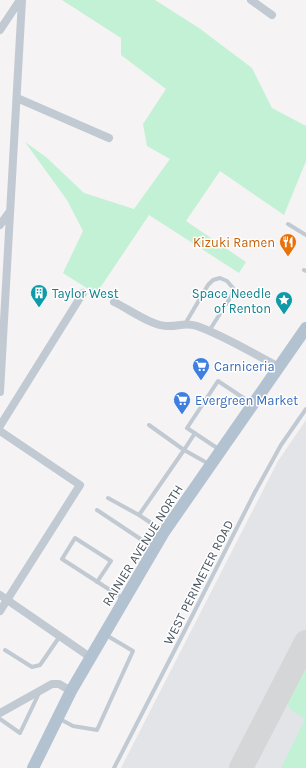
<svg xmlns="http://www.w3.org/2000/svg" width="306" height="768" viewBox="0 0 306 768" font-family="Karla,sans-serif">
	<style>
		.airport { fill: #e2e4e7 }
		.green { fill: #c3f1d5 }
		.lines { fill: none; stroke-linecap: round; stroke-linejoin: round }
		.taxiway { stroke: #d5d6d8; stroke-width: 24 }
		.service { stroke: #c1cad2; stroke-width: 4 }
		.minor { stroke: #c1cad2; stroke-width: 8 }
		.primary { stroke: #b3c2d1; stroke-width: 12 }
		.labels { text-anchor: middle; stroke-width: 3; stroke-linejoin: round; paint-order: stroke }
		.food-label { font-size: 13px; fill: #c56008; stroke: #fff; text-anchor: end }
		.culture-label { font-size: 13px; fill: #0d838f; stroke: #fff; text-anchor: start }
		.shop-label { font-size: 13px; fill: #366cbe; stroke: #fff; text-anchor: start }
		.street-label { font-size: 13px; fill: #4a5661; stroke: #fff }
	</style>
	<rect width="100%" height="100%" fill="#f5f3f3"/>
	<path class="airport" d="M 306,420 L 306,768 L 121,768 L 278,461 Z"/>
	<path class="green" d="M 62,0 L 155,0 L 199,28 L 252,68 L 272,108 L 306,126 L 306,161 L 284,215 L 220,171 L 186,221 L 246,262 L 239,273 L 149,215 L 96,294 L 63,273 L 83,231 L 67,200 L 25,142 L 46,157 L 84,193 L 134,209 L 170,159 L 147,146 L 143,124 L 166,89 L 121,55 L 121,38 Z
		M 306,666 L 306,768 L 281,768 L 305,719 L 292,711 L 287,703 Z"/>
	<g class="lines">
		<path class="taxiway" d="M 241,768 L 306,642"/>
		<path class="service" d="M 288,224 L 306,235
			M 304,270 L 306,271
			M 185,324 L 208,285 L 213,280 L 220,278 L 227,281 L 233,288 L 232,295 L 209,331
			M 149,425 L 184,450 L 139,515 L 163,531
			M 195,433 L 184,450 L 209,464
			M 220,450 L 187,428 L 218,381 L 251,403
			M 108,498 L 139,515
			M 97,510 L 154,548
			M 97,582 L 111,561 L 75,538 L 62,559 L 124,599
			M 5,650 L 32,667 L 40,665 L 60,636
			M 58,718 L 73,726 L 97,730 L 133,651 L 106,635
			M 0,719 L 20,733 L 40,691
			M 114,768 L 186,628 L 255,492 L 281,445 L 306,409"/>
		<path class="minor" d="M 251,0 L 272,15
			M 0,30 L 20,0
			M 17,98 L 109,138
			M 0,225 L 10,211
			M 114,302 C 129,309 150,325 167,326 C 178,327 184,322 197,326 C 225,336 252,353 279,367
			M 0,392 L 22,0
			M 0,426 L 83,293
			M 0,431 L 80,485 L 0,611
			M 0,595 L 90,657
			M 0,713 L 52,684 L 59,684 L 71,691"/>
		<path class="primary" d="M 33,768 L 71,691 L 164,532 L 306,328"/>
	</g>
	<defs>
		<symbol id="restaurant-pin" viewBox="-11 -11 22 30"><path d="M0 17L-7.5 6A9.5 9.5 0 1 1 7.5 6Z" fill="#e8710a" stroke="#fff"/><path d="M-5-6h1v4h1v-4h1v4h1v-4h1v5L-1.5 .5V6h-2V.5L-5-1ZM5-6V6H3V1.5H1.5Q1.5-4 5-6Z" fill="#fff"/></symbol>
		<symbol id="building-pin" viewBox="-11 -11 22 30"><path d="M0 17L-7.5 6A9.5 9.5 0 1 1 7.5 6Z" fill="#0f9aa8" stroke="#fff"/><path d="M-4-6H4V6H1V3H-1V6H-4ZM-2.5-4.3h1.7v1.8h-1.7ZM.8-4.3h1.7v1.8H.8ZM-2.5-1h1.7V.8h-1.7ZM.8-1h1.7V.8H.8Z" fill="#fff"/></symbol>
		<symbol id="sight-pin" viewBox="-11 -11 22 30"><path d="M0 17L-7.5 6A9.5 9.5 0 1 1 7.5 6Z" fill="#0f9aa8" stroke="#fff"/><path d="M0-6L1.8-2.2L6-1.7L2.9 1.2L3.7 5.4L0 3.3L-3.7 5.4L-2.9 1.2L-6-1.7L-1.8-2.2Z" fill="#fff"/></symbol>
		<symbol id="supermarket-pin" viewBox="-11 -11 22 30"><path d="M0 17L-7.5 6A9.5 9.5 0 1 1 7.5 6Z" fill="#3f7fe0" stroke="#fff"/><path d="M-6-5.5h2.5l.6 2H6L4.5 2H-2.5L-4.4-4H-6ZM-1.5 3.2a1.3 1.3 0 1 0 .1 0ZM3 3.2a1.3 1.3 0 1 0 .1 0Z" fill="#fff"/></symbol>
	</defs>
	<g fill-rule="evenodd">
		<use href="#restaurant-pin" x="278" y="232" width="20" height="27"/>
		<use href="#building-pin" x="29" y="283" width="20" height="27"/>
		<use href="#sight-pin" x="274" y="290" width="20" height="27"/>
		<use href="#supermarket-pin" x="191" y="356" width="20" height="27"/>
		<use href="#supermarket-pin" x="172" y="390" width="20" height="27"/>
	</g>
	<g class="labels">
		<g class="food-label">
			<text x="275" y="247">Kizuki Ramen</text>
		</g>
		<g class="culture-label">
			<text x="52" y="298">Taylor West</text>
			<text x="271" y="298" text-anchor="end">Space Needle<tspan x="271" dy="15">of Renton</tspan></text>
		</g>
		<g class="shop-label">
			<text x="214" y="371">Carniceria</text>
			<text x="195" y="405">Evergreen Market</text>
		</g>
		<g class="street-label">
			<text transform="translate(142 545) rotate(-58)" y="5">RAINIER AVENUE NORTH</text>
			<text transform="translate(198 582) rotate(-63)" y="5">WEST PERIMETER ROAD</text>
		</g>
	</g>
</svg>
